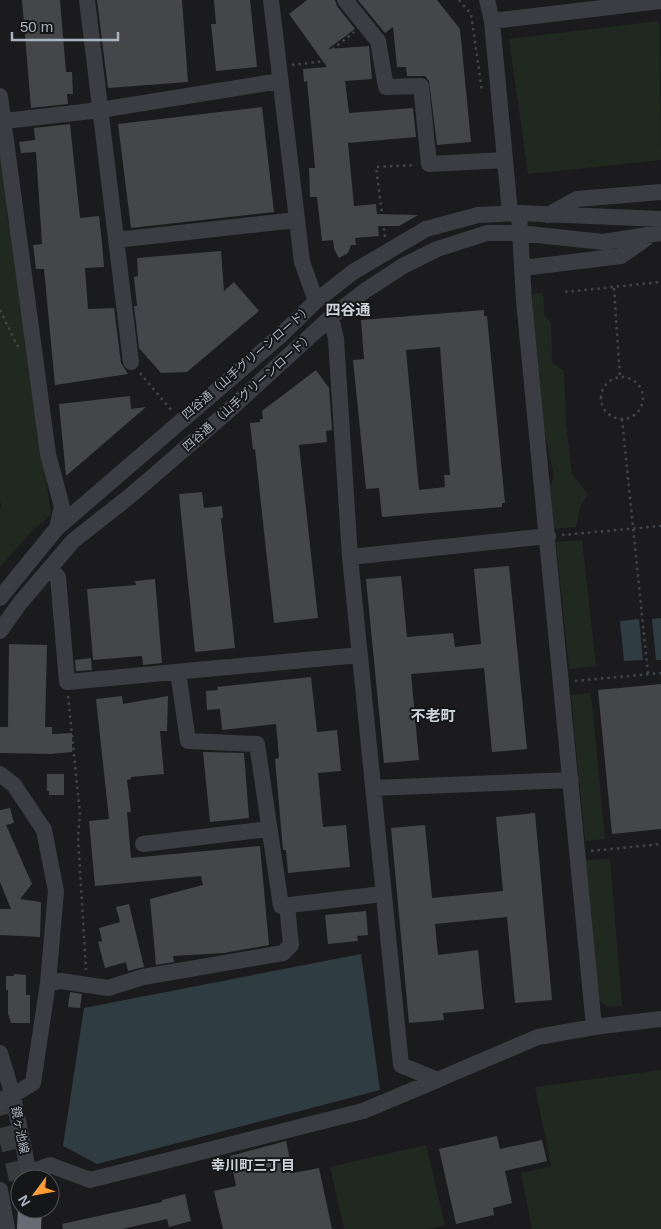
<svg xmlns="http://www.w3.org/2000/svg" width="661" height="1229" viewBox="0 0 661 1229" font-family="Arial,'Noto Sans JP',sans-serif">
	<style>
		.green { fill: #202920 }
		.water { fill: #2f3d43 }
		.building { fill: #45464a; fill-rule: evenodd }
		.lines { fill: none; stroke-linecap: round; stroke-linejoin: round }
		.highway-tunnel { stroke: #383a3d; stroke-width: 24; stroke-dasharray: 24 12; stroke-linecap: butt }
		.path { stroke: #41454a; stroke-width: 2.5; stroke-dasharray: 2.5 4; stroke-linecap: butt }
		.minor { stroke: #3b3d43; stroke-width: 16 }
		.highway { stroke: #676c74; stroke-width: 24 }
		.labels { text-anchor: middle; stroke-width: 4; stroke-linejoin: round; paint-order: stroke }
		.street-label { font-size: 12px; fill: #acb4be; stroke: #151618 }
		.neighbourhood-label { font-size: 14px; font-weight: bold; fill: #ced2d9; stroke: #151618 }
		.quarter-label { font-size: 15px; font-weight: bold; fill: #ced2d9; stroke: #151618 }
	</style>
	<rect width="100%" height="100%" fill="#1b1b1d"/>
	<path class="green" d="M 659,21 L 661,160 L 528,174 L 509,39 Z
		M 0,133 L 8,192 L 7,215 L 14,244 L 51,515 L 32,531 L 0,567 L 0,508 L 2,505 L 0,502 Z
		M 543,293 L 544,315 L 551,323 L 552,363 L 564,371 L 566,423 L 572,474 L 588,494 L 580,507 L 576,527 L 550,529 L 547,495 L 554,476 L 536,391 L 540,375 L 532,353 L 529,316 L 533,294 Z
		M 582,540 L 596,666 L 569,669 L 556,542 Z
		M 591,693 L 605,839 L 585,841 L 571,695 Z
		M 610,859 L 622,1006 L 609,1007 L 598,1000 L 584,860 Z
		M 661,1070 L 661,1229 L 532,1229 L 521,1173 L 551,1166 L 535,1087 Z
		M 426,1145 L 445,1225 L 427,1229 L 344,1229 L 330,1167 Z"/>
	<path class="water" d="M 661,618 L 661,660 L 656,660 L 652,619 Z
		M 639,619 L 643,660 L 624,661 L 620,621 Z
		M 361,954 L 380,1090 L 97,1164 L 63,1146 L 84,1008 Z"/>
	<path class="building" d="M 22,0 L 60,0 L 66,72 L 72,72 L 73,94 L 67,94 L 68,104 L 31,108 Z
		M 97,0 L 182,0 L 188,82 L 108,88 Z
		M 214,0 L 250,0 L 257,67 L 216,71 L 211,24 L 216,24 Z
		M 307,0 L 335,0 L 337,6 L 355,29 L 328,49 L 369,46 L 372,79 L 345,81 L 349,113 L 413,108 L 416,137 L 348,143 L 354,206 L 376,204 L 377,214 L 418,215 L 399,226 L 378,226 L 379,236 L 355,238 L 356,245 L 351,245 L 348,253 L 339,258 L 334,249 L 333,240 L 322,241 L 317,197 L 310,197 L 309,168 L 315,168 L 307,81 L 304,82 L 303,69 L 327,67 L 289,14 Z
		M 358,0 L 437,0 L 460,29 L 471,142 L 437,145 L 429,81 L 425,76 L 407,76 L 406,67 L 397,67 L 393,27 L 385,33 Z
		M 262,107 L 274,212 L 131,228 L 118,124 Z
		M 70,124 L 80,218 L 99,216 L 102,242 L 104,267 L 85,268 L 88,309 L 114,308 L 121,363 L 128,374 L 55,385 L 44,269 L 36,269 L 33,245 L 42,244 L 36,152 L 21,153 L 19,142 L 35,140 L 34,128 Z
		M 221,251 L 224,291 L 234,282 L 259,311 L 187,372 L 161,373 L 139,348 L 134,306 L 137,306 L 134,277 L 138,276 L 137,258 Z
		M 484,310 L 484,316 L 487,316 L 505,503 L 502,503 L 502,507 L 382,517 L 379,488 L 366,489 L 353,360 L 364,359 L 361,320 ZM 440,347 L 450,475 L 444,475 L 445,487 L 419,490 L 406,350 Z
		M 316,370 L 329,388 L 332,430 L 326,431 L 327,442 L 299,445 L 318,618 L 274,623 L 255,449 L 253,450 L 250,423 L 260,422 L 260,419 L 263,419 L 262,411 Z
		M 130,396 L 131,409 L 146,407 L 66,476 L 59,404 Z
		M 202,492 L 204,508 L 222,506 L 223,518 L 221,518 L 235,648 L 195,652 L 179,494 Z
		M 509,566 L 527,749 L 492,752 L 484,668 L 411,674 L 419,760 L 384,763 L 366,579 L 401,576 L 407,637 L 453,633 L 455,647 L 481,644 L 474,569 Z
		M 155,579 L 162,663 L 143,665 L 142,656 L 93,660 L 87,589 L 136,585 L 135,581 Z
		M 9,644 L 47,645 L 45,727 L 52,727 L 52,734 L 72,733 L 72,752 L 51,754 L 0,753 L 0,727 L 8,727 Z
		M 91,658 L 92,670 L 76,671 L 75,660 Z
		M 311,677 L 317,732 L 337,730 L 341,771 L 318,773 L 323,827 L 346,825 L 350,867 L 288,873 L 286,850 L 283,850 L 275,759 L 279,758 L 276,724 L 222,730 L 220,709 L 207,710 L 206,691 L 218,690 L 217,687 Z
		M 661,684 L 661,829 L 612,834 L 598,690 Z
		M 122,696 L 123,704 L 168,696 L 167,731 L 160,731 L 164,774 L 131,777 L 131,779 L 127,780 L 131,812 L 127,812 L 131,858 L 260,846 L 269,945 L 224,953 L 173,956 L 174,962 L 156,965 L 150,899 L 203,885 L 201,876 L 95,886 L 89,821 L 109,819 L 96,699 Z
		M 203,752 L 244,753 L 249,818 L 210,822 Z
		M 47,774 L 64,774 L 64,795 L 49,795 L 49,791 L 47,791 Z
		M 10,808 L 14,823 L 6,825 L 32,884 L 20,899 L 41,902 L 40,937 L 0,935 L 0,909 L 11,909 L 0,882 L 0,810 Z
		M 535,813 L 552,1000 L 515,1003 L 507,917 L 435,924 L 438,955 L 478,950 L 484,1009 L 443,1013 L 444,1020 L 409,1023 L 391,828 L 425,825 L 432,898 L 503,891 L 496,817 Z
		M 129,904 L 144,967 L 128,971 L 126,962 L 105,968 L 98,942 L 102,941 L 99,928 L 120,922 L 116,907 Z
		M 366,911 L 368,935 L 357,936 L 358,941 L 328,944 L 325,915 Z
		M 14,974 L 26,975 L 26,995 L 30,995 L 30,1023 L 11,1023 L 8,1013 L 8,990 L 6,990 L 6,976 L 14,976 Z
		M 70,992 L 82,994 L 80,1008 L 68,1007 Z
		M 497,1136 L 500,1149 L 542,1140 L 547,1161 L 505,1171 L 512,1203 L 493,1208 L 494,1215 L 456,1224 L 439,1149 Z
		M 286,1141 L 293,1173 L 319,1168 L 332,1229 L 223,1229 L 214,1191 L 236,1186 L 230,1156 Z
		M 185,1194 L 191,1221 L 169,1227 L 167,1219 L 122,1229 L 63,1229 L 62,1224 L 162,1202 L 162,1200 Z"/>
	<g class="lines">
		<path class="highway-tunnel" d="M 0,1091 L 21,1179"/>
		<path class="path" d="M 459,0 L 471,14 L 482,91
			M 292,65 L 333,60 L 332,50 L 354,32
			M 385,237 L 376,167 L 415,165
			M 614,288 L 620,378
			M 565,292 L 661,282
			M 0,310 L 18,347
			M 140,373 L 172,411
			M601 398a21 21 0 1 1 42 0a21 21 0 1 1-42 0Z
			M 622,419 L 648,674
			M 562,535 L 661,526
			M 575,681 L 661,673
			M 68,696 L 80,814 L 78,837 L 86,970
			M 591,851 L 661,844"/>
		<path class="minor" d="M 87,0 L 131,362
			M 271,0 L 302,262 L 316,301
			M 345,0 L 378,41 L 386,87 L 421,86 L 429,164 L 505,160
			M 487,0 L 492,21 L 510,213
			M 492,21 L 661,1
			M 0,96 L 48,454 L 62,507 L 57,528
			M 5,121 L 100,110 L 280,81
			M 519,213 L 524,301 L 594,1027
			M 548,215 L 577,199 L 661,192
			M 116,240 L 297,220
			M 523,268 L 621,256 L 648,237
			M 331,317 L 336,339 L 350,557 L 401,1065 L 437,1080 L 538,1037 L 594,1027 L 661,1019
			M 350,557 L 548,536
			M 50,568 L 58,577 L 67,682 L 360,655
			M 0,598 L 57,528 L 280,336 L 316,301 L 353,272 L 426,229 L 478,215 L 519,213 L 661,219
			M 0,631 L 20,603 L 73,541 L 130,496 L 225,414 L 331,317 L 366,290 L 403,266 L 437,249 L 487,233 L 519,233 L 603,242 L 661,233
			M 178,672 L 188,741 L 257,744 L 281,906 L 383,894
			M 0,774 L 14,785 L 44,830 L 56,891 L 48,983 L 33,1083 L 0,1103
			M 373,788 L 571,780
			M 143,844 L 269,829
			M 48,983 L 61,981 L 108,988 L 143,977 L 283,953 L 291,945 L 287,905
			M 0,1053 L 13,1096 L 30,1179
			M 29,1173 L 50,1165 L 90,1180 L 363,1111 L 437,1080
			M 0,1190 L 7,1229"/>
		<path class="highway" d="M 29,1229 L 30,1209"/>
	</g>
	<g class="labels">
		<g class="street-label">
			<text transform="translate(247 362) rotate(-41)" y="4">四谷通（山手グリーンロード）</text>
			<text transform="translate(248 392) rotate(-42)" y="4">四谷通 （山手グリーンロード）</text>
			<text transform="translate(20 1130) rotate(79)" y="4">鏡ヶ池線</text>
		</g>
		<g class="neighbourhood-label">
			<text x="253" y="1170">幸川町三丁目</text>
		</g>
		<g class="quarter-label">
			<text x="348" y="315">四谷通</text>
			<text x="433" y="721">不老町</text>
		</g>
	</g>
	<g transform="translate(35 1194) rotate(238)"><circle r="24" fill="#151618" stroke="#51555a"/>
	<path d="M0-4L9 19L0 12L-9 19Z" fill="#ff9d31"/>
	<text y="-8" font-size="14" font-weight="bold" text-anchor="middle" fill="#acb4be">N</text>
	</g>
	<path d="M12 32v8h106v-8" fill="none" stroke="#acb4be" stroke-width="2.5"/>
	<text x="20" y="32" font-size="15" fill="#acb4be" stroke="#151618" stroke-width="4" paint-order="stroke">50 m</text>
</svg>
